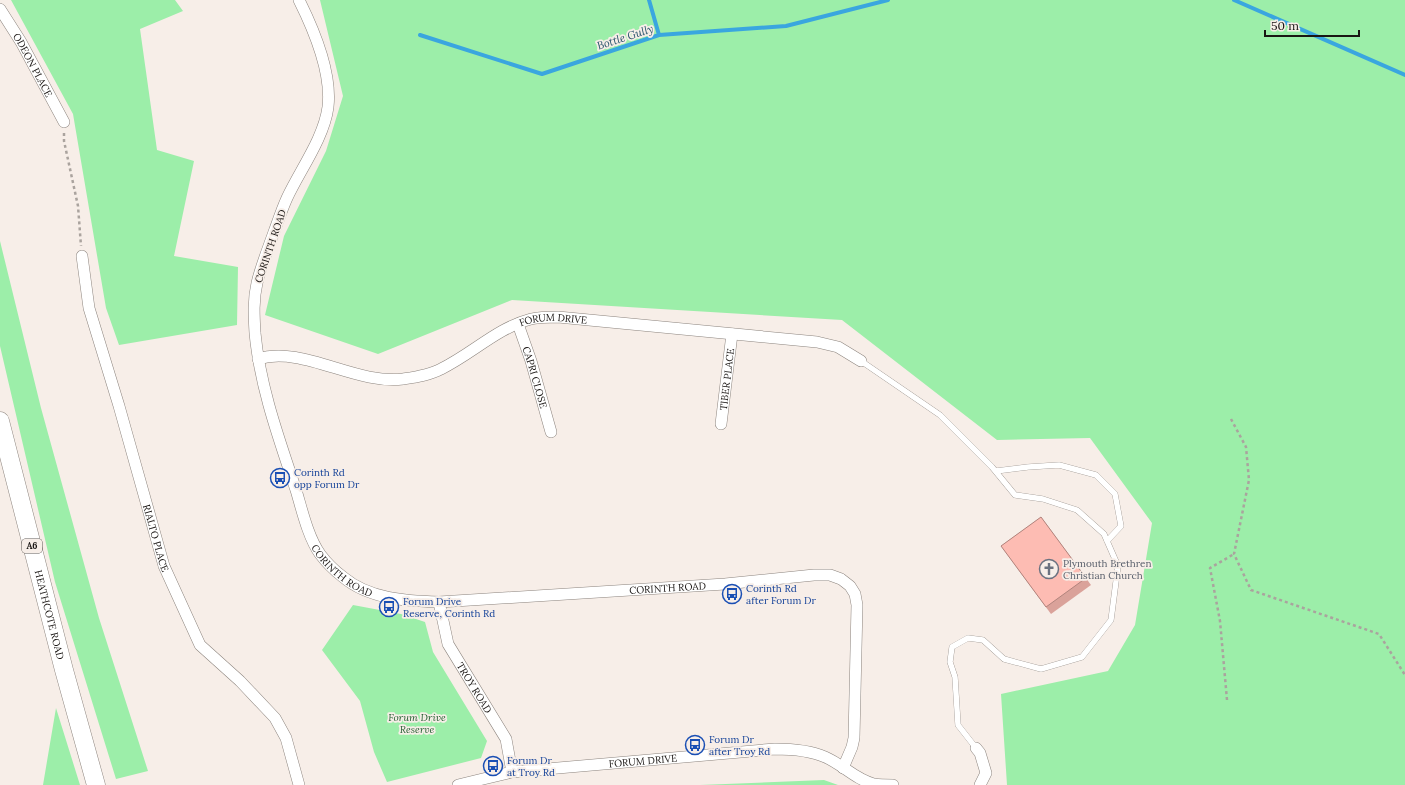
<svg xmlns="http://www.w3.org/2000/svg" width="1405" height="785" viewBox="0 0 1405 785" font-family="Lora,serif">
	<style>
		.green { fill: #9ceea9 }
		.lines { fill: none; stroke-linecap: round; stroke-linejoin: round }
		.stream { stroke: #3aa6df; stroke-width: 4 }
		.service-casing { stroke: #8c847e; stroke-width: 6 }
		.minor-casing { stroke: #8c847e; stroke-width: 12 }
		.trunk-casing { stroke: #8c847e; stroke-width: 19 }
		.path { stroke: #aaa39e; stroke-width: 2.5; stroke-dasharray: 3 3; stroke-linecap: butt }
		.service { stroke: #fff; stroke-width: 5.5 }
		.minor { stroke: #fff; stroke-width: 11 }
		.trunk { stroke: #fff; stroke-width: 18 }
		.wall { fill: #daa29a }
		.building { fill: #fdbcb3; stroke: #b1847d }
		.labels { text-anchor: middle; stroke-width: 3.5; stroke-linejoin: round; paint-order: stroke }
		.shield { fill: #f7eee8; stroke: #5c5653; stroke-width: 1 }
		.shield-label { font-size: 9px; font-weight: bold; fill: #191513 }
		.street-label { font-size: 10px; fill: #191513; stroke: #f7eee8 }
		.transit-label { font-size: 10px; fill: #164399; stroke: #f7eee8; text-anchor: start }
		.worship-label { font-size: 10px; fill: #5b616d; stroke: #f7eee8; text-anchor: start }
		.park-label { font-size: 10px; font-style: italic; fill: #225c2f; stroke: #f7eee8 }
		.water-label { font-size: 11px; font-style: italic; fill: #2a546d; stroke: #f7eee8 }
	</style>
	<rect width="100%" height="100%" fill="#f7eee8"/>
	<path class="green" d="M 11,0 L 175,0 L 183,11 L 140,29 L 157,150 L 194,161 L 174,256 L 238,267 L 237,325 L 119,345 L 106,308 L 73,114 Z
		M 320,0 L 1405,0 L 1405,785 L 1007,785 L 1001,694 L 1108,671 L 1135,625 L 1152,523 L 1090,438 L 997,440 L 842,320 L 512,300 L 378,354 L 265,315 L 284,236 L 326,151 L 343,96 Z
		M 0,241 L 41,408 L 99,618 L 148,771 L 116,779 L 55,582 L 0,346 Z
		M 353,605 L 401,614 L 425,622 L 433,652 L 487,741 L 481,758 L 387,782 L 374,752 L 360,701 L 322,650 Z
		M 56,708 L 80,785 L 43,785 Z
		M 824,780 L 838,785 L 700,785 Z"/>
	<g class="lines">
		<path class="stream" d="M 649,0 L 659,35
			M 1234,0 L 1405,75
			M 420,35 L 542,74 L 659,35 L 786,26 L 888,0"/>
		<defs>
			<path id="service" d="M 861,361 L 940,415 L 992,467 L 1015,495 L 1043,499 L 1077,510 L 1104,534 L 1118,566 L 1111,620 L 1082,657 L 1041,669 L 1004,659 L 983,640 L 968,638 L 952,647 L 950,662 L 955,677 L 958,725 L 976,748
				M 996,471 L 1028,467 L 1059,465 L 1096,475 L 1115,494 L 1121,526 L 1107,541"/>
			<g id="minor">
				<path id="s1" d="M 299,0 C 314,30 332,73 328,107 C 324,138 300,170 287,198 C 282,209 278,221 274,232 C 268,249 261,266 257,283 C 253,300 254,316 255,333 C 260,387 279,439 296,490 C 302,510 308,537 320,554 C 326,562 335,571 343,577 C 369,599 406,601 439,602 L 725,584 L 814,575 L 830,575 L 841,579 L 850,586 L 855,594 L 857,605 L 854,738 L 852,747 L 843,768"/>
				<path id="s2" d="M 0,9 L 21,42 L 64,122"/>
				<path id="s3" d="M 82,256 L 89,308 L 119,406 L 164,566 L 200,645 L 240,681 L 275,718 L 286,738 L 299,785"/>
				<path id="s4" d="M 518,324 L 531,361 L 551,432"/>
				<path id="s5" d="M 258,359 C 302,345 356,385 403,379 C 416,377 430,375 441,369 C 472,354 497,328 531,319 C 540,317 549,317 558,317 L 817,342 L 838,347 L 861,361"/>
				<path id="s6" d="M 721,424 L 732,334"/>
				<path id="s7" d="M 439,602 L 448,644 L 506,739 L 512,772"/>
				<path d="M 976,748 L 980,753 L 986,773 L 980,785"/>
				<path id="s8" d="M 458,785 L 512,772 L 775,749 C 792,749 809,750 825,757 C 842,764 856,780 874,784 C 880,785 887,785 893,785"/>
			</g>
			<g id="trunk">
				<path id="s9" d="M 0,421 L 64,670 L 96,785"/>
			</g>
		</defs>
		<use href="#service" class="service-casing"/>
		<use href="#minor" class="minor-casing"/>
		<use href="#trunk" class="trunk-casing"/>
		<path class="path" d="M 64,133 L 64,141 L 78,206 L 81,246
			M 1231,419 L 1246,447 L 1249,480 L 1234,554 L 1251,590 L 1379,634 L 1405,675
			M 1227,700 L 1220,621 L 1210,568 L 1234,554"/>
		<use href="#service" class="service"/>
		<use href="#minor" class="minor"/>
		<use href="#trunk" class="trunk"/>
	</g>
	<path class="wall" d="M 1041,517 L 1091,585 L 1051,614 L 1001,546 Z"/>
	<path class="building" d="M 1041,517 L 1086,578 L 1046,607 L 1001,546 Z"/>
	<defs>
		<symbol id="bus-ring" viewBox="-11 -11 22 22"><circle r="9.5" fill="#f7eee8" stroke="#1a4fb4" stroke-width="1.5"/><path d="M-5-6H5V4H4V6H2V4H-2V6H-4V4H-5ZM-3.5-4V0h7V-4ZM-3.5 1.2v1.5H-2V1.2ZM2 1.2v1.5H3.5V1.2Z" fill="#1a4fb4"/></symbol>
		<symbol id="church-ring" viewBox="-11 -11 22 22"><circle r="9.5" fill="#f7eee8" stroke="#6b7280" stroke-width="1.5"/><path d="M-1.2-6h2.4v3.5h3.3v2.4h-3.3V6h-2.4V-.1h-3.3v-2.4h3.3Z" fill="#6b7280"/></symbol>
	</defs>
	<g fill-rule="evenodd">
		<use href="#bus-ring" x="269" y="467" width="22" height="22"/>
		<use href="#church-ring" x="1038" y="558" width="22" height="22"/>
		<use href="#bus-ring" x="721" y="583" width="22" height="22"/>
		<use href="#bus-ring" x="378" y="596" width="22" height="22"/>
		<use href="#bus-ring" x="684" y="734" width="22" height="22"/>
		<use href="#bus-ring" x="482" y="755" width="22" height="22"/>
	</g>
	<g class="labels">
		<rect class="shield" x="22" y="539" width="20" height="14" rx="3"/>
		<g class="shield-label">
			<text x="32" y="549">A6</text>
		</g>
		<g class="street-label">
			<text dy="4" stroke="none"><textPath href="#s2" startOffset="65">ODEON PLACE</textPath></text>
			<text transform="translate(270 246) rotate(-71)" y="4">CORINTH ROAD</text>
			<text dy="4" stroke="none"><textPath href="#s5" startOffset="313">FORUM DRIVE</textPath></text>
			<text dy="4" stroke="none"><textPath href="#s4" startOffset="56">CAPRI CLOSE</textPath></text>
			<text dy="4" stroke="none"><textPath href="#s6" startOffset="45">TIBER PLACE</textPath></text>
			<text dy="4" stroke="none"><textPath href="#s3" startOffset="292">RIALTO PLACE</textPath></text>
			<text dy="4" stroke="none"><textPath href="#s1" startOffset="612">CORINTH ROAD</textPath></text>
			<text dy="4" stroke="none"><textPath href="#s1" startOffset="947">CORINTH ROAD</textPath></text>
			<text dy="4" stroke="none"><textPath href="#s9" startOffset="200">HEATHCOTE ROAD</textPath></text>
			<text dy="4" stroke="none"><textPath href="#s7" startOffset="94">TROY ROAD</textPath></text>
			<text dy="4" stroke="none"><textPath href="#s8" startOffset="187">FORUM DRIVE</textPath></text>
		</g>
		<g class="transit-label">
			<text x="294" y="476">Corinth Rd<tspan x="294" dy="12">opp Forum Dr</tspan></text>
			<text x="746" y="592">Corinth Rd<tspan x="746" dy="12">after Forum Dr</tspan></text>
			<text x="403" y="605">Forum Drive<tspan x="403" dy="12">Reserve, Corinth Rd</tspan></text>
			<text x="709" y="743">Forum Dr<tspan x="709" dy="12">after Troy Rd</tspan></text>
			<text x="507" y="764">Forum Dr<tspan x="507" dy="12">at Troy Rd</tspan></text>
		</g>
		<g class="worship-label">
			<text x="1063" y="567">Plymouth Brethren<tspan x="1063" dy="12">Christian Church</tspan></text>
		</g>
		<g class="park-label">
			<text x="417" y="721">Forum Drive<tspan x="417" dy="12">Reserve</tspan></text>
		</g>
		<g class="water-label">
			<text transform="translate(625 37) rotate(-18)" y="4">Bottle Gully</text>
		</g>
	</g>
	<path d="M1265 30v6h94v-6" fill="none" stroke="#191513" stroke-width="2"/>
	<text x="1271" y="30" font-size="12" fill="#191513" stroke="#f7eee8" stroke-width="3" paint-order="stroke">50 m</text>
</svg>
